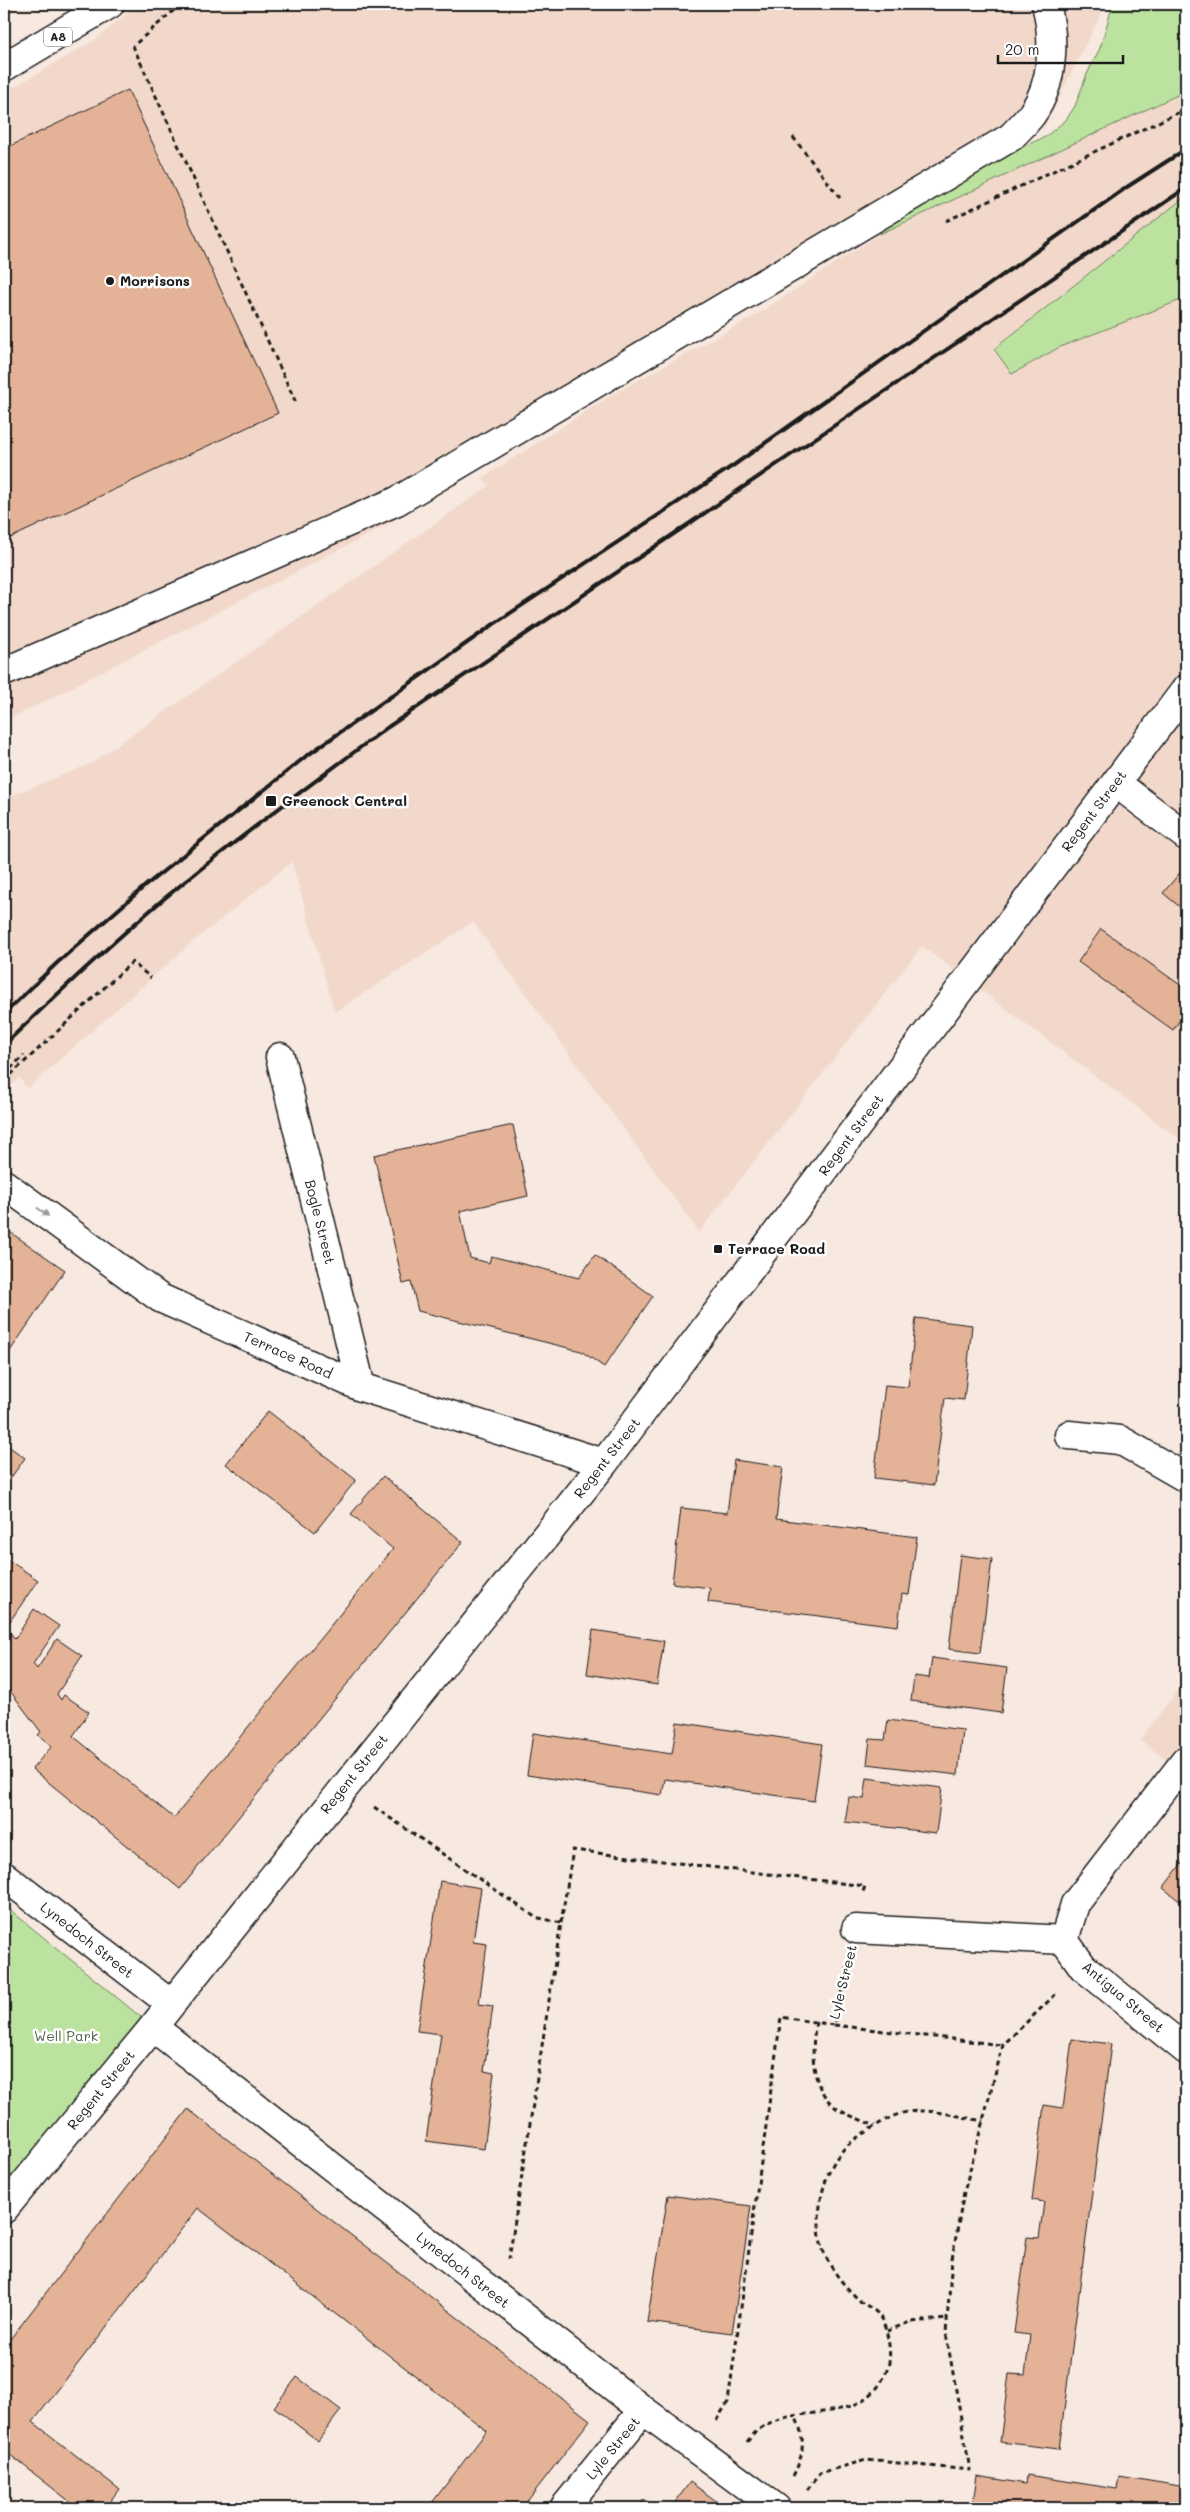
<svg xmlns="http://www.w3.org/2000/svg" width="1190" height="2512" viewBox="0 0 1190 2512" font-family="Mali,sans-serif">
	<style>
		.built { fill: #f1d8ca }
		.green { fill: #bbe29e; stroke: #6c7f5d }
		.building { fill: #e4b296; stroke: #1c1c1c }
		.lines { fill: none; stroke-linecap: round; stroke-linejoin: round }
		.minor-casing { stroke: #1c1c1c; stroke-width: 31 }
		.highway-casing { stroke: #1c1c1c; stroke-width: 31 }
		.path { stroke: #1c1c1c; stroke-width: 3; stroke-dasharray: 5 4; stroke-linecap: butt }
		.minor { stroke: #fff; stroke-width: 28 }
		.highway { stroke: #fff; stroke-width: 28 }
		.rail { stroke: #1c1c1c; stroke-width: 4 }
		.oneway { fill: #999 }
		.poi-dot { fill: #1c1c1c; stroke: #fff; stroke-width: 2 }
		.labels { text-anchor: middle; stroke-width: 5; stroke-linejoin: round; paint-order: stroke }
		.shield { fill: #fff; stroke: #606060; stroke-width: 1 }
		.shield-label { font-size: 12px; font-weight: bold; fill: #1c1c1c }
		.poi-label { font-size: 14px; font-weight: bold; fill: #1c1c1c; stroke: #fff; text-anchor: start }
		.street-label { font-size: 14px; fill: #1c1c1c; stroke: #fff }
		.park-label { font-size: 14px; fill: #54614a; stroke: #fff }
	</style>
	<rect width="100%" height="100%" fill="#f7e8e0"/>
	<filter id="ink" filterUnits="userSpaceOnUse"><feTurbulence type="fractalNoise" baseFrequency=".02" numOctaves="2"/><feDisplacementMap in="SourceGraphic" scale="10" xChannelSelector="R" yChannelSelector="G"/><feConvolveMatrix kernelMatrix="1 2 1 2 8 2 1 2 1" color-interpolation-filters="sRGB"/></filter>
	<g filter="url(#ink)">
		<path class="built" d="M 138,4 L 1106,4 L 1044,127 L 854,237 L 385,526 L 4,722 L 4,93 L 95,40 Z
			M 1186,91 L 1186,196 L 994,349 L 1012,374 L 1060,347 L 1186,298 L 1186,1144 L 922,946 L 699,1232 L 473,922 L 335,1012 L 292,862 L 190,944 L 28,1088 L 19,1078 L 4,1093 L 4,799 L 90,764 L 489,486 L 483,478 L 610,396 L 753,317 L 880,234 Z
			M 1186,1679 L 1186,1775 L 1140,1740 Z"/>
		<path class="green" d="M 1113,4 L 1186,4 L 1186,91 L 880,234 L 884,221 L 992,160 L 1045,137 L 1066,120 L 1075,106 L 1087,74 L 1100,48 Z
			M 1186,196 L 1186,298 L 1060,347 L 1012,374 L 994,349 Z
			M 4,1905 L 153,2027 L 4,2210 Z"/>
		<path class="building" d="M 128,90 L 278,413 L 4,541 L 4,149 Z
			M 1183,869 L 1186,871 L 1186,912 L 1163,893 Z
			M 1101,929 L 1186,989 L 1186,1011 L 1173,1030 L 1078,962 Z
			M 513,1125 L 528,1196 L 460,1211 L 470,1258 L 489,1263 L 491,1256 L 579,1278 L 595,1255 L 653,1296 L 604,1367 L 581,1351 L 418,1311 L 411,1282 L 403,1284 L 374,1155 Z
			M 4,1228 L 65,1270 L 4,1360 Z
			M 916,1318 L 972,1325 L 964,1400 L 945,1398 L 934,1485 L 874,1478 L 885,1385 L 908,1387 Z
			M 268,1411 L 356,1480 L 315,1532 L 226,1464 Z
			M 4,1443 L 25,1458 L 7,1483 L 4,1481 Z
			M 734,1460 L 783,1467 L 776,1519 L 917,1537 L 909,1595 L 902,1594 L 898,1626 L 708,1602 L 710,1588 L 672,1583 L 681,1508 L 727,1513 Z
			M 383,1476 L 463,1542 L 180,1889 L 32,1769 L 52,1746 L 38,1735 L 41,1732 L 4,1683 L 4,1557 L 38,1580 L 6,1627 L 15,1639 L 34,1609 L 59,1626 L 33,1664 L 37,1669 L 57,1639 L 82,1656 L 57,1694 L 61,1700 L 64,1695 L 89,1712 L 73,1736 L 174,1818 L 393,1549 L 351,1514 Z
			M 960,1555 L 992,1559 L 980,1653 L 949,1649 Z
			M 593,1630 L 664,1641 L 657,1685 L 587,1674 Z
			M 932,1658 L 1007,1668 L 1001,1713 L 911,1701 L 914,1676 L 929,1678 Z
			M 888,1720 L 963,1730 L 958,1775 L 867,1764 L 870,1739 L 885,1740 Z
			M 677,1722 L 822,1744 L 814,1801 L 665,1779 L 662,1795 L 527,1775 L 533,1733 L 672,1754 Z
			M 867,1778 L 942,1788 L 936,1833 L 845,1822 L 849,1797 L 864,1799 Z
			M 1186,1858 L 1186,1906 L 1163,1888 Z
			M 440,1881 L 481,1888 L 473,1942 L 487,1944 L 479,2004 L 493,2006 L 484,2071 L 494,2073 L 484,2149 L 426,2141 L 441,2034 L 417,2031 Z
			M 1072,2039 L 1111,2044 L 1059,2449 L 1000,2442 L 1009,2374 L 1025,2375 L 1030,2335 L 1014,2333 L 1027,2237 L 1039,2238 L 1044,2202 L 1032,2200 L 1044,2105 L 1063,2108 Z
			M 188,2109 L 590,2420 L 522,2508 L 428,2508 L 487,2431 L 198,2208 L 33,2422 L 119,2489 L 105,2508 L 78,2508 L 9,2454 L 4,2460 L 4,2347 Z
			M 668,2195 L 751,2206 L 732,2333 L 647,2322 Z
			M 297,2377 L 341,2410 L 318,2441 L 274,2407 Z
			M 1027,2475 L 1117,2489 L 1119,2476 L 1186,2487 L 1186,2508 L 972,2508 L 977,2476 L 1026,2484 Z
			M 690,2482 L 726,2508 L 671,2508 Z
			M 644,2499 L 656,2508 L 637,2508 Z"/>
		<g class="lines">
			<defs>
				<path id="minor" d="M 4,672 L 397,501 L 1011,137 C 1018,130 1026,122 1032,114 C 1054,83 1055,39 1046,4
					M 1116,783 L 1186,836
					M 280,1057 L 361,1387
					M 4,1184 L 160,1298 L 361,1387 L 604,1463
					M 1069,1435 L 1120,1440 L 1186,1478
					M 4,1876 L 171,2004
					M 856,1929 L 1064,1940 L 1075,1904 L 1186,1760
					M 1064,1940 L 1083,1967 L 1186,2050
					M 153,2027 L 643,2410 L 776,2508
					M 4,2209 L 153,2027 L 604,1463 L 1186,689
					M 564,2508 L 643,2410"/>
				<path id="highway" d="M 4,67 L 110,4"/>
			</defs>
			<use href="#minor" class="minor-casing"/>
			<use href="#highway" class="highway-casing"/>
			<path class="path" d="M 168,4 L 172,11
				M 181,4 L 133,46 L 297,405
				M 793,137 L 840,198
				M 946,221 L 1186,109
				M 4,1075 L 24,1055
				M 4,1081 L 132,962 L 151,978
				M 374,1807 L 535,1917 L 561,1923 L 509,2259
				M 561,1923 L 573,1850 L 865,1886 L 863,1892
				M 816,2022 C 811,2051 810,2087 835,2107 C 845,2115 863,2120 875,2126
				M 834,2025 L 1002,2045
				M 887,2331 L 910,2322 L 947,2319
				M 716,2421 L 728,2402 L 781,2017 L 834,2025 L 848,1965
				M 747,2442 C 782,2392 861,2437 887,2370 C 893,2355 888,2329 879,2315 C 875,2310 867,2306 861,2302 C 845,2287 829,2268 822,2247 C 814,2217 822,2173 843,2150 C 852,2140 865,2132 877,2125 C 886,2120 897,2113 908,2112 C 932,2108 960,2117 983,2121
				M 793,2476 C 804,2455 806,2438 795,2416
				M 807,2490 L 820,2473 L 866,2460 L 970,2470 L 946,2333 L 952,2259 L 964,2192 L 1003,2045 L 1058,1992"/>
			<use href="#minor" class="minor"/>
			<use href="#highway" class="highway"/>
			<path class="rail" d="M 4,1014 L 57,963 L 145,886 L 305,757 L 494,624 L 734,465 L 1127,187 L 1186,149
				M 4,1045 C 55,996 106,948 160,902 C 234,841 311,784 388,727 L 1186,188"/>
		</g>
		<defs><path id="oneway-solid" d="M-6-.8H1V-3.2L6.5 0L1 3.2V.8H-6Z" transform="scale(1.25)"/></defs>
		<use class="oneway" href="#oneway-solid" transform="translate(43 1212) rotate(36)"/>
	</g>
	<g class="poi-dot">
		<circle cx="110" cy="281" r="5"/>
		<rect x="265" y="795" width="12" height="12" rx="2.5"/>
		<rect x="713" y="1244" width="10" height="10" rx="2.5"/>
	</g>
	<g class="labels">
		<rect class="shield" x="44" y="27.5" width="28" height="19" rx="4"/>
		<g class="shield-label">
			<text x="58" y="41">A8</text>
		</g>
		<g class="poi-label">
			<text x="120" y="286">Morrisons</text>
			<text x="282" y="806">Greenock Central</text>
			<text x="728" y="1254">Terrace Road</text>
		</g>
		<g class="street-label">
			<text transform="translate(1094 811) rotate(-53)" y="5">Regent Street</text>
			<text transform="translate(851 1135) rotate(-53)" y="5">Regent Street</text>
			<text transform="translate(320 1222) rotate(76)" y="5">Bogle Street</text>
			<text transform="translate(288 1355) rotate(24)" y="5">Terrace Road</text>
			<text transform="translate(607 1458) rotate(-52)" y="5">Regent Street</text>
			<text transform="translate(354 1774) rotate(-51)" y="5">Regent Street</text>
			<text transform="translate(87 1940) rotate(38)" y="5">Lynedoch Street</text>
			<text transform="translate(843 1982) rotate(-76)" y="5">Lyle Street</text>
			<text transform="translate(1123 1997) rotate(40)" y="5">Antigua Street</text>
			<text transform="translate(101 2090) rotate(-51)" y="5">Regent Street</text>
			<text transform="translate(463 2270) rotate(38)" y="5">Lynedoch Street</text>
			<text transform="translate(613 2448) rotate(-51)" y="5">Lyle Street</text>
		</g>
		<g class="park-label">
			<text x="66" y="2041">Well Park</text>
		</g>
	</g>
	<rect width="1190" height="2512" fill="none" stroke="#fff" stroke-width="20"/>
	<rect x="10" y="10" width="1170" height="2492" fill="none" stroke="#1c1c1c" stroke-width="2" filter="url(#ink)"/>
	<path d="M998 55v8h125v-8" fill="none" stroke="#1c1c1c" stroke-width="2.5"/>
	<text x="1005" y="55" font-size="15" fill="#1c1c1c" stroke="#ffffff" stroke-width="4" paint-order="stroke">20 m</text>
</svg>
